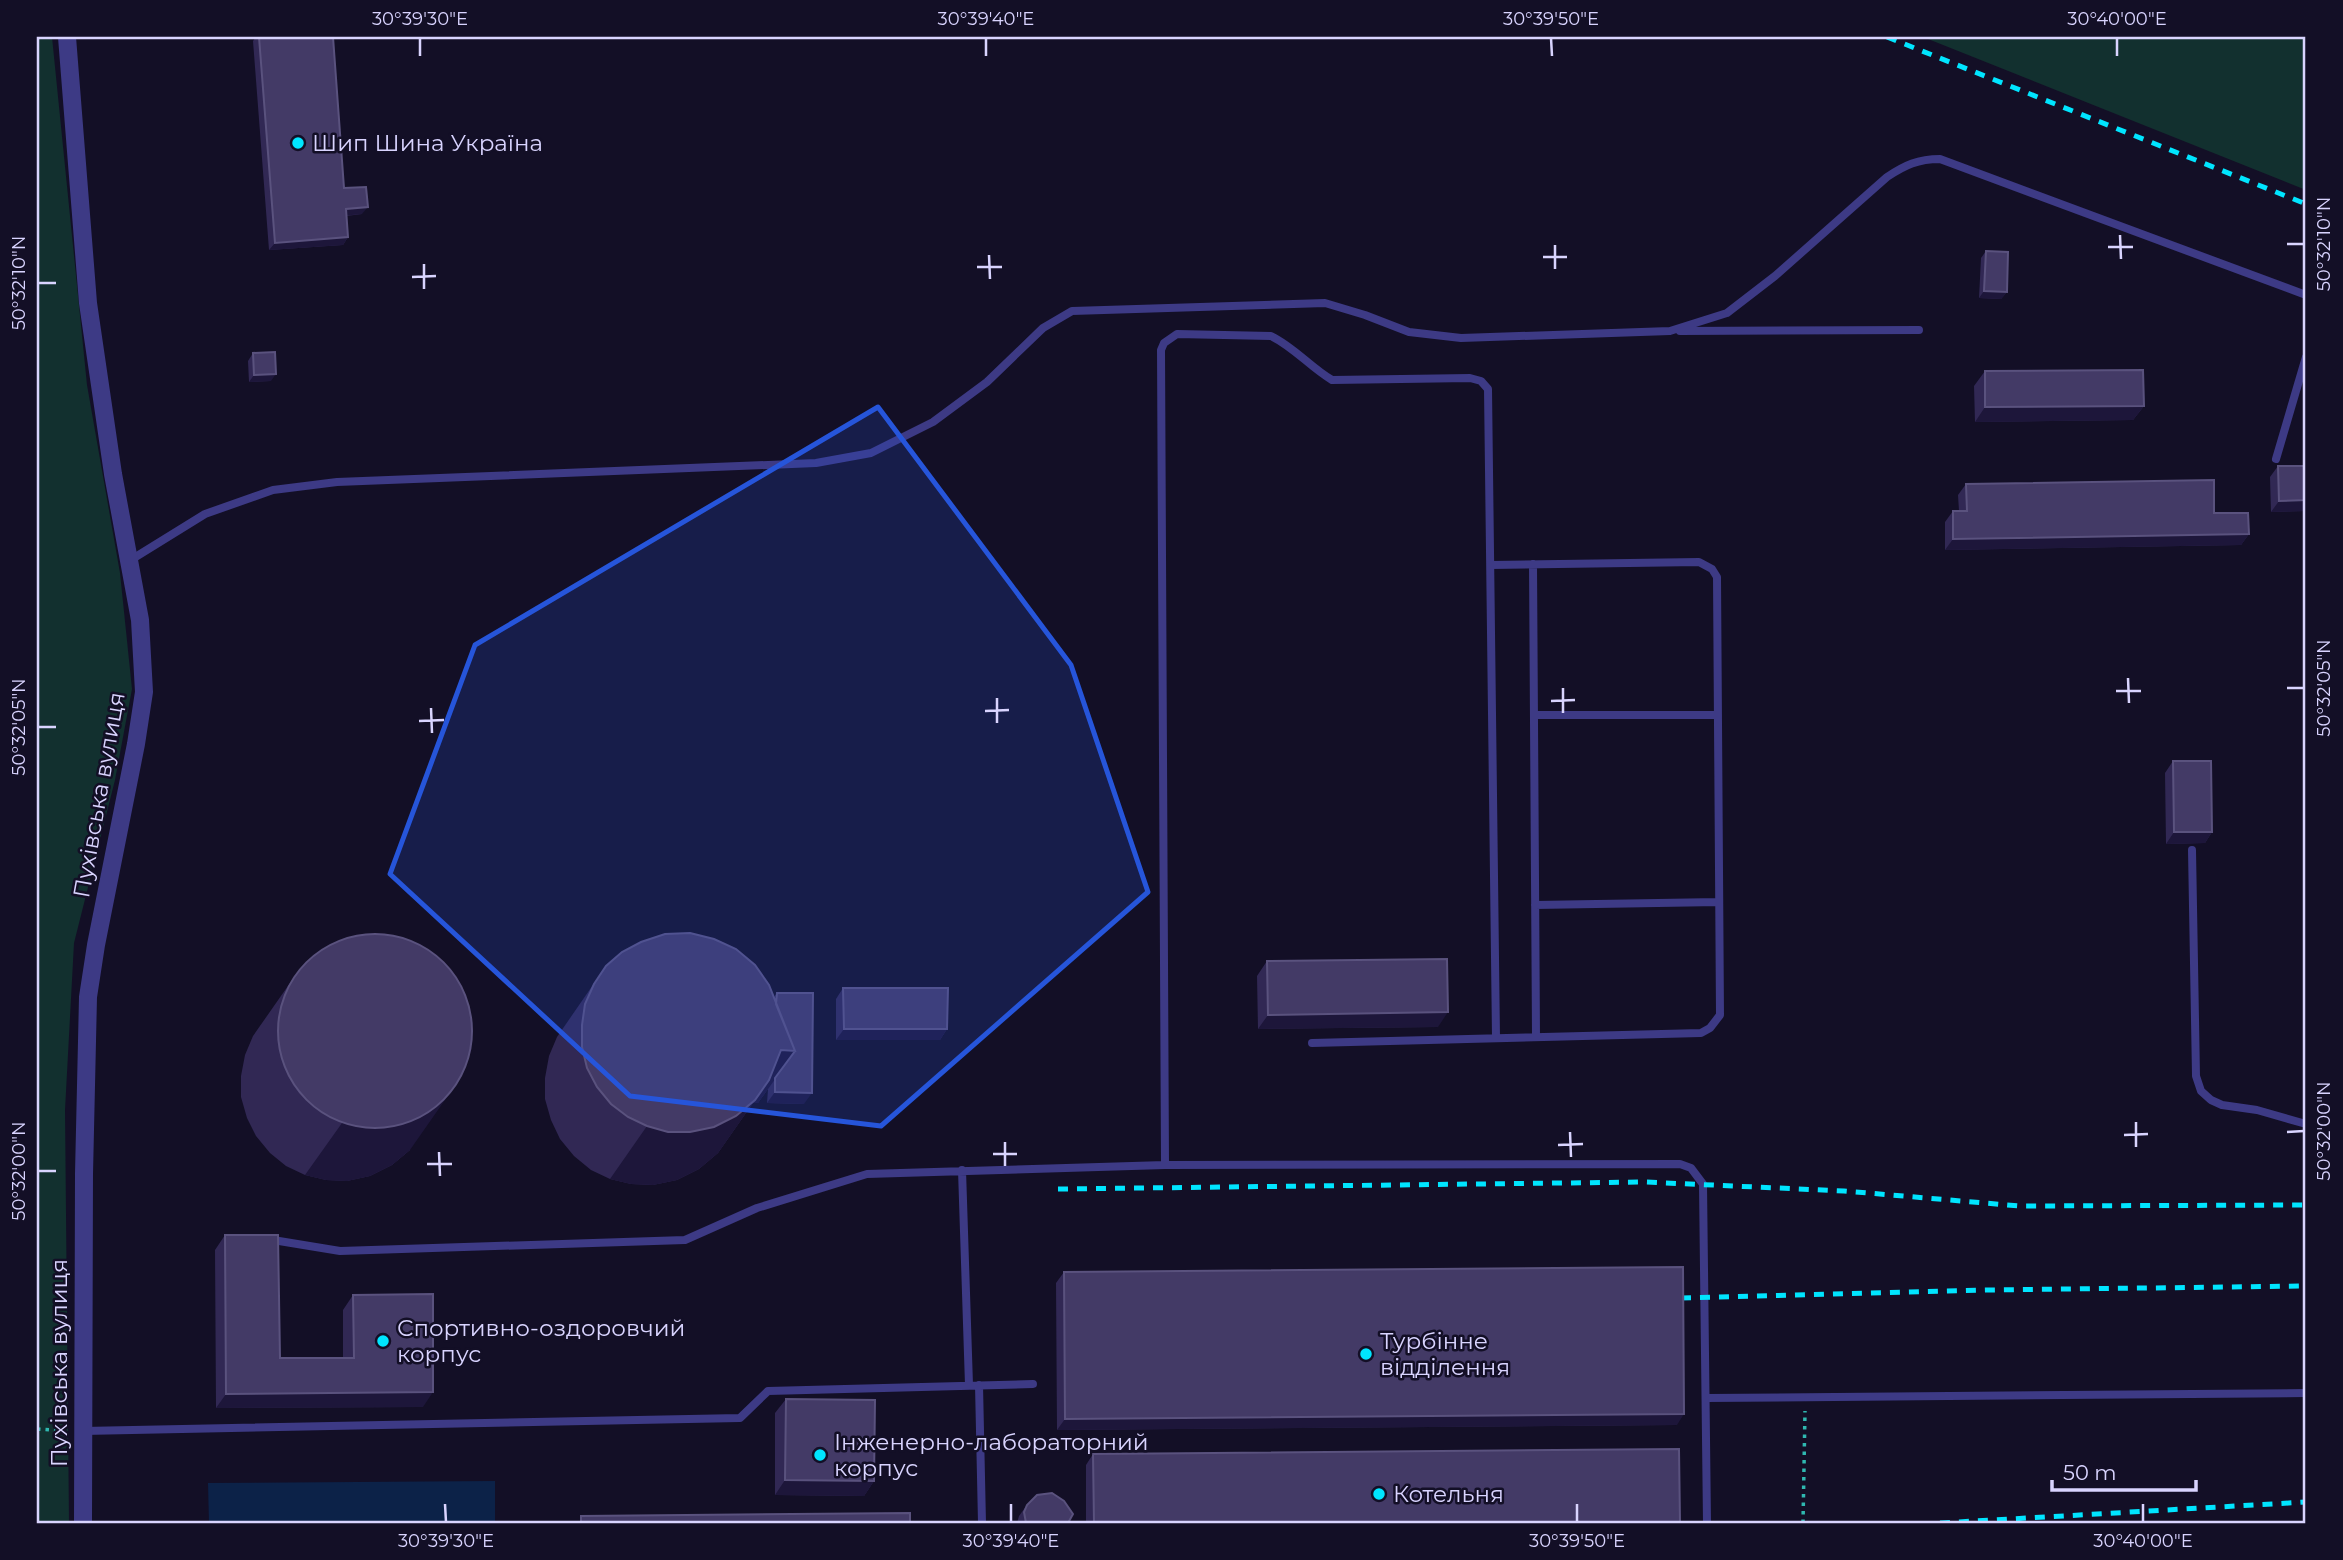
<svg xmlns="http://www.w3.org/2000/svg" width="2343" height="1560" viewBox="0 0 2343 1560" font-family="Montserrat,sans-serif">
	<style>
		.green { fill: #12302f }
		.water { fill: #0c2248 }
		.lines { fill: none; stroke-linecap: round; stroke-linejoin: round }
		.path { stroke: #2fb8b0; stroke-width: 3.5; stroke-dasharray: 3.5 5; stroke-linecap: butt }
		.service { stroke: #3d3a85; stroke-width: 8 }
		.tertiary { stroke: #3d3a85; stroke-width: 18 }
		.rail { stroke: #00e5ff; stroke-width: 5; stroke-dasharray: 10 9; stroke-linecap: butt }
		.wall { fill: #312854 }
		.shaded-wall { fill: #1d163a }
		.building { fill: #433a66; stroke: #5a527e; stroke-width: 2 }
		.marked { fill: #2655da; fill-opacity: 0.2; stroke: #2655da; stroke-width: 5; stroke-linejoin: round }
		.ticks { fill: none; stroke: #d9d4ff; stroke-width: 2.5 }
		.poi-dot { fill: #00e5ff; stroke: #130f26; stroke-width: 2.5 }
		.labels { text-anchor: middle; stroke-width: 5; stroke-linejoin: round; paint-order: stroke }
		.poi-label { font-size: 23px; fill: #d9d4ff; stroke: #130f26; text-anchor: start }
		.street-label { font-size: 23px; fill: #d9d4ff; stroke: #130f26 }
		.neatline { fill: none; stroke: #d9d4ff; stroke-width: 2.5 }
		.ticks-label { font-size: 18px; text-anchor: middle; fill: #d9d4ff }
	</style>
	<rect width="100%" height="100%" fill="#130f26"/>
	<path class="green" d="M 37,37 L 52,37 L 87,385 L 120,573 L 132,689 L 115,780 L 74,943 L 65,1110 L 69,1523 L 37,1523 Z
		M 1923,37 L 2306,37 L 2306,190 Z"/>
	<path class="water" d="M 495,1481 L 495,1523 L 209,1523 L 208,1483 Z"/>
	<g class="lines">
		<path class="path" d="M 37,1429 L 66,1431
			M 1803,1523 L 1805,1411"/>
		<path class="service" d="M 1680,331 L 1919,330
			M 2276,459 L 2306,357
			M 129,561 L 205,514 L 273,490 L 337,482 L 816,463 L 871,453 L 933,422 L 987,382 L 1043,328 L 1072,311 L 1325,303 L 1365,315 L 1409,332 L 1461,338 L 1670,331 L 1727,313 L 1775,276 L 1887,177 C 1905,165 1918,159 1940,159 L 2306,295
			M 1533,564 L 1536,1037
			M 1534,715 L 1718,715
			M 2192,850 L 2196,1076 L 2201,1091 L 2211,1100 L 2222,1105 L 2257,1110 L 2306,1124
			M 1535,905 L 1719,902
			M 1312,1043 L 1701,1033 L 1710,1028 L 1720,1015 L 1717,577 L 1712,569 L 1699,562 L 1491,565
			M 1165,1165 L 1161,350 L 1164,343 L 1177,334 L 1271,336 C 1294,347 1310,367 1332,380 L 1470,378 L 1481,381 L 1488,389 L 1496,1038
			M 962,1170 L 969,1385
			M 273,1240 L 340,1251 L 685,1240 L 757,1208 L 867,1174 L 1165,1165 L 1680,1164 L 1691,1168 L 1703,1184 L 1707,1523
			M 979,1385 L 982,1523
			M 1706,1398 L 2306,1393
			M 83,1431 L 740,1418 L 768,1391 L 1033,1384"/>
		<path class="tertiary" d="M 67,37 L 88,303 L 113,474 L 140,620 L 144,692 L 136,744 L 96,945 L 88,997 L 84,1174 L 83,1523"/>
		<path class="rail" d="M 1887,37 L 2306,204
			M 1058,1189 L 1645,1182 L 1844,1191 L 2020,1206 L 2306,1205
			M 1681,1298 L 1987,1290 L 2306,1286
			M 1940,1523 L 2306,1502"/>
	</g>
	<path class="wall" d="M 256,37 L 333,37 L 344,188 L 362,214 L 346,216 L 348,237 L 343,245 L 269,250 L 253,41 Z
		M 1986,251 L 2007,292 L 2001,299 L 1979,298 L 1981,258 Z
		M 253,353 L 271,381 L 249,382 L 248,361 Z
		M 1985,371 L 2144,406 L 2133,420 L 1975,422 L 1974,386 Z
		M 2278,466 L 2306,466 L 2306,511 L 2271,512 L 2270,477 Z
		M 1966,484 L 2214,513 L 2249,534 L 2241,545 L 1945,550 L 1945,522 L 1953,511 L 1959,511 L 1958,495 Z
		M 2173,761 L 2212,832 L 2205,843 L 2166,844 L 2165,773 Z
		M 1267,961 L 1438,1027 L 1258,1029 L 1257,976 Z
		M 606,966 L 774,997 L 777,993 L 804,1104 L 767,1103 L 768,1089 L 758,1103 L 753,1103 L 718,1153 L 699,1169 L 677,1180 L 653,1185 L 631,1184 L 610,1179 L 591,1170 L 574,1156 L 560,1139 L 551,1120 L 545,1099 L 545,1078 L 549,1056 L 557,1037 Z
		M 290,983 L 410,1150 L 392,1165 L 370,1176 L 347,1181 L 326,1180 L 305,1175 L 286,1166 L 270,1153 L 256,1136 L 247,1118 L 241,1097 L 241,1076 L 245,1055 L 253,1036 Z
		M 843,988 L 947,1029 L 940,1040 L 836,1040 L 836,999 Z
		M 225,1235 L 280,1358 L 343,1358 L 343,1310 L 353,1295 L 423,1407 L 216,1408 L 215,1250 Z
		M 1064,1272 L 1677,1425 L 1057,1430 L 1056,1283 Z
		M 786,1399 L 874,1481 L 864,1496 L 775,1495 L 775,1413 Z
		M 1093,1454 L 1680,1523 L 1086,1523 L 1086,1465 Z
		M 1027,1505 L 1068,1523 L 1017,1523 L 1019,1516 Z"/>
	<path class="shaded-wall" d="M 368,207 L 362,214 L 341,216 L 346,209 Z
		M 348,237 L 343,245 L 269,250 L 275,243 Z
		M 1984,291 L 2007,292 L 2001,299 L 1979,298 Z
		M 276,374 L 271,381 L 249,382 L 254,375 Z
		M 2144,406 L 2133,420 L 1975,422 L 1985,407 Z
		M 2306,500 L 2306,511 L 2271,512 L 2279,501 Z
		M 2249,534 L 2241,545 L 1945,550 L 1953,539 Z
		M 2174,832 L 2212,832 L 2205,843 L 2166,844 Z
		M 1448,1012 L 1438,1027 L 1258,1029 L 1268,1015 Z
		M 844,1029 L 947,1029 L 940,1040 L 836,1040 Z
		M 781,1050 L 795,1051 L 758,1103 L 753,1103 L 718,1153 L 699,1169 L 677,1180 L 653,1185 L 631,1184 L 610,1179 L 647,1126 Z
		M 461,1077 L 410,1150 L 392,1165 L 370,1176 L 347,1181 L 326,1180 L 305,1175 L 342,1123 Z
		M 775,1092 L 812,1093 L 804,1104 L 767,1103 Z
		M 433,1392 L 423,1407 L 216,1408 L 226,1394 Z
		M 1684,1414 L 1677,1425 L 1057,1430 L 1065,1419 Z
		M 785,1480 L 874,1481 L 864,1496 L 775,1495 Z"/>
	<path class="building" d="M 259,37 L 333,37 L 344,188 L 366,187 L 368,207 L 346,209 L 348,237 L 275,243 Z
		M 1986,251 L 2008,252 L 2007,292 L 1984,291 Z
		M 275,352 L 276,374 L 254,375 L 253,353 Z
		M 2143,370 L 2144,406 L 1985,407 L 1985,371 Z
		M 2278,466 L 2306,466 L 2306,500 L 2279,501 Z
		M 2214,480 L 2214,513 L 2248,513 L 2249,534 L 1953,539 L 1953,511 L 1967,511 L 1966,484 Z
		M 2173,761 L 2211,761 L 2212,832 L 2174,832 Z
		M 690,933 L 714,939 L 736,949 L 755,965 L 769,985 L 795,1051 L 781,1050 L 769,1080 L 755,1100 L 736,1116 L 714,1127 L 690,1132 L 668,1132 L 647,1126 L 628,1117 L 611,1104 L 597,1087 L 587,1068 L 582,1047 L 582,1025 L 585,1004 L 594,984 L 606,966 L 622,952 L 641,942 L 665,934 Z
		M278 1031a97 97 0 1 1 194 0a97 97 0 1 1-194 0Z
		M 1447,959 L 1448,1012 L 1268,1015 L 1267,961 Z
		M 843,988 L 948,988 L 947,1029 L 844,1029 Z
		M 777,993 L 813,993 L 812,1093 L 775,1092 L 775,1078 L 795,1051 L 776,1004 Z
		M 225,1235 L 278,1235 L 280,1358 L 354,1358 L 353,1295 L 433,1294 L 433,1392 L 226,1394 Z
		M 1683,1267 L 1684,1414 L 1065,1419 L 1064,1272 Z
		M 786,1399 L 875,1400 L 874,1481 L 785,1480 Z
		M 1679,1449 L 1680,1523 L 1094,1523 L 1093,1454 Z
		M 1052,1493 L 1064,1501 L 1073,1514 L 1068,1523 L 1026,1523 L 1024,1512 L 1027,1505 L 1037,1495 Z
		M 910,1513 L 910,1523 L 581,1523 L 581,1516 Z"/>
	<path class="marked" d="M 878,407 L 1071,665 L 1148,892 L 881,1126 L 630,1096 L 390,874 L 475,645 Z"/>
	<path class="ticks" d="M 420,38 L 420,56M 986,38 L 986,56M 1551,38 L 1552,56M 2117,38 L 2117,56M 2120,235 L 2121,259M 2287,244 L 2304,244M 1555,245 L 1555,269M 2108,247 L 2133,247M 989,255 L 990,279M 1543,257 L 1567,257M 424,264 L 424,289M 977,267 L 1002,267M 412,277 L 436,276M 38,283 L 56,283M 2128,678 L 2129,703M 1563,688 L 1563,713M 2287,688 L 2304,688M 2116,691 L 2141,691M 997,698 L 997,723M 1551,701 L 1575,700M 431,708 L 432,733M 985,711 L 1009,710M 419,721 L 444,720M 38,727 L 56,727M 2136,1122 L 2136,1147M 1570,1132 L 1571,1157M 2287,1132 L 2304,1131M 2124,1135 L 2148,1134M 1005,1142 L 1005,1166M 1558,1145 L 1583,1144M 439,1152 L 440,1176M 993,1154 L 1017,1154M 427,1164 L 452,1164M 38,1171 L 56,1171M 445,1504 L 446,1522M 1011,1504 L 1011,1522M 1577,1504 L 1577,1522M 2143,1504 L 2143,1522"/>
	<g class="poi-dot">
		<circle cx="298" cy="143" r="7"/>
		<circle cx="383" cy="1341" r="7"/>
		<circle cx="1366" cy="1354" r="7"/>
		<circle cx="820" cy="1455" r="7"/>
		<circle cx="1379" cy="1494" r="7"/>
	</g>
	<g class="labels">
		<g class="poi-label">
			<text x="312" y="151">Шип Шина Україна</text>
			<text x="397" y="1336">Спортивно-оздоровчий<tspan x="397" dy="26">корпус</tspan></text>
			<text x="1380" y="1349">Турбінне<tspan x="1380" dy="26">відділення</tspan></text>
			<text x="834" y="1450">Інженерно-лабораторний<tspan x="834" dy="26">корпус</tspan></text>
			<text x="1393" y="1502">Котельня</text>
		</g>
		<g class="street-label">
			<text transform="translate(99 795) rotate(-80)" y="8">Пухівська вулиця</text>
			<text transform="translate(59 1363) rotate(-90)" y="8">Пухівська вулиця</text>
		</g>
	</g>
	<rect width="2343" height="1560" fill="none" stroke="#130f26" stroke-width="77"/>
	<path d="M2052 1480v10h144v-10" fill="none" stroke="#d9d4ff" stroke-width="3.5"/>
	<text x="2063" y="1480" font-size="21" fill="#d9d4ff" stroke="#130f26" stroke-width="5" paint-order="stroke">50 m</text>
	<rect x="38" y="38" width="2266" height="1484" class="neatline"/>
	<g class="ticks-label">
		<text x="420" y="25">30°39'30"E</text>
		<text x="986" y="25">30°39'40"E</text>
		<text x="1551" y="25">30°39'50"E</text>
		<text x="2117" y="25">30°40'00"E</text>
		<text transform="translate(2324 244) rotate(-90)" y="6">50°32'10"N</text>
		<text transform="translate(19 283) rotate(-90)" y="6">50°32'10"N</text>
		<text transform="translate(2324 688) rotate(-90)" y="6">50°32'05"N</text>
		<text transform="translate(19 727) rotate(-90)" y="6">50°32'05"N</text>
		<text transform="translate(2324 1131) rotate(-90)" y="6">50°32'00"N</text>
		<text transform="translate(19 1171) rotate(-90)" y="6">50°32'00"N</text>
		<text x="446" y="1547">30°39'30"E</text>
		<text x="1011" y="1547">30°39'40"E</text>
		<text x="1577" y="1547">30°39'50"E</text>
		<text x="2143" y="1547">30°40'00"E</text>
	</g>
</svg>
